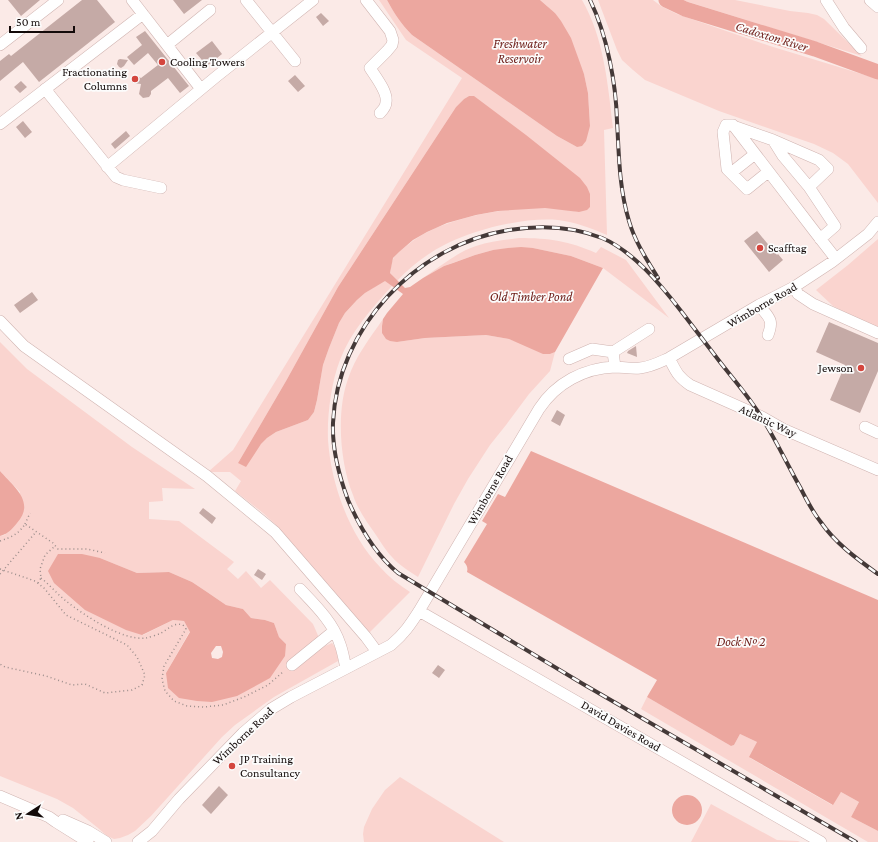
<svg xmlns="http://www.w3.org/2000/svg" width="878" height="842" viewBox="0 0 878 842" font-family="'Crimson Pro',serif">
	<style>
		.green { fill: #fad4cf; fill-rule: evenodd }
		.water { fill: #eca79f; fill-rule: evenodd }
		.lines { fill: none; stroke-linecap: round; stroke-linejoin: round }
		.river { stroke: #eca79f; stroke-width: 15 }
		.building { fill: #c5aaa6 }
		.minor-casing { stroke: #d0b4b1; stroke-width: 12 }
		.path { stroke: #9c8e8c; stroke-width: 1.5; stroke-dasharray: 1 3; stroke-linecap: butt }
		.minor { stroke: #fff; stroke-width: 11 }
		.rail-casing { stroke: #443938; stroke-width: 4 }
		.rail { stroke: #fcfcfc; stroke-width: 2.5; stroke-dasharray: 8; stroke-linecap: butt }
		.poi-dot { fill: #d4463e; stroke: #fcfcfc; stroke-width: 1.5 }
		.labels { text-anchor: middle; stroke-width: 3.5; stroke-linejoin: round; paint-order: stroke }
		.poi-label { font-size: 12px; fill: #130a09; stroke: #fcfcfc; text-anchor: start }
		.street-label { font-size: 12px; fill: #130a09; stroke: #fcfcfc }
		.water-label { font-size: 13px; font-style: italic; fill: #70211c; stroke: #fcfcfc }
	</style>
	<rect width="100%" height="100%" fill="#fbeae7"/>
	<path class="green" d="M 379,0 L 387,0 C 394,13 401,24 412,35 L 557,136 L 577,147 L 590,126 L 588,93 L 584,74 L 555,13 L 540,0 L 582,0 C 604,38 608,85 613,128 L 604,130 L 607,235 C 591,228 575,222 558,220 C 524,217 476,229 446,244 C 428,253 411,266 397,281 L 390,273 C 391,269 391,263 393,259 C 396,253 404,248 409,244 C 440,218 505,207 545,208 C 556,208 568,210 579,212 L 469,96 L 464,99 L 456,107 L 338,287 L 286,381 L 238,463 L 261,444 L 267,438 L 276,432 L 308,420 L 314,412 L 317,400 L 323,365 L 329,348 L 339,323 L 345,313 L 357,300 L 365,293 L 385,280 L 392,286 C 372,308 351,331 340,360 C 331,383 327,416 328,440 C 331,484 349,535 380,567 C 389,577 399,585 410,592 L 369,633 L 299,551 L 275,524 L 263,513 L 235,491 L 241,481 L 230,472 L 208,472 L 233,450 L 462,78 L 406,40 Z
		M 598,0 L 653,0 L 661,6 L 677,14 L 770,46 L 878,79 L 878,203 L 848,164 L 833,153 L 814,144 L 719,111 L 645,80 L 633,70 L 622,60 L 617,50 Z
		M 682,0 L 735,0 L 790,11 L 808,13 L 817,15 L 824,19 L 862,56 Z
		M 519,238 C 549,238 569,241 596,253 L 601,247 L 626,260 L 669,318 L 603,268 L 571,256 L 533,248 L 493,250 L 475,255 L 444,266 L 423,278 C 440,267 457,252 476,246 C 490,241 505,240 519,238 Z
		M 878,239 L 878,329 L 833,306 L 816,290 L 848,265 Z
		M 383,319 L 382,326 L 397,342 L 425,338 L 486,335 L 509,339 L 550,354 L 555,352 L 550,371 L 529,394 L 506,425 L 490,445 L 468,479 L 454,504 L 418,577 C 409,571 399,565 392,557 C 385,550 381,542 376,535 C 367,522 358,510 353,495 C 340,463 336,412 348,379 C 355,357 370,338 383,319 Z
		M 0,342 L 27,369 L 132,447 L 195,489 L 162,488 L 163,501 L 149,502 L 149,519 L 179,521 L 234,562 L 227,569 L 238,579 L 246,571 L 261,588 L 270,580 L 313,624 L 323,647 L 332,643 C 337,649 338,654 338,661 L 274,697 L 235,725 L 222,737 L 151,816 L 135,831 L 128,835 L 120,838 L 114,839 L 107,836 L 98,828 L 73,808 L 57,799 L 0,776 L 0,536 L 5,535 L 20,492 L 0,471 ZM 100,558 L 137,573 L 169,572 L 192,582 L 207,592 L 226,605 L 243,609 L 251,618 L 265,620 L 274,623 L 279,637 L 286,644 L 166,673 L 190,631 L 184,621 L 173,620 L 143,635 Z
		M 647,697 L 731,746 L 734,745 L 740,734 L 757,742 L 750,758 L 832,805 L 841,792 L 859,802 L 851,817 L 878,831 L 878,842 L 868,842 L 641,709 Z
		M 400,777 L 504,842 L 364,842 L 363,834 L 364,827 L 372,809 L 385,790 Z
		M 711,804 L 777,840 L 798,841 L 800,842 L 691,842 Z"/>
	<path class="water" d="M 387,0 L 540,0 L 555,13 L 561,21 L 571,38 L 584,74 L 588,93 L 590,126 L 586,141 L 582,146 L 577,147 L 557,136 L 412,35 C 401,24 394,13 387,0 Z
		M 469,96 L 474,96 L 526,135 L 580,178 L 587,187 L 590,194 L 590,207 L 587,210 L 579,212 L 545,208 L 498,211 L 476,215 L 447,223 L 427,232 L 413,240 L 399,252 L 393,258 L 390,273 L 405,288 L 410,287 L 423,278 L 444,266 L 453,263 L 475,255 L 493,250 L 508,248 L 521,247 L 533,248 L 571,256 L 603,268 L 555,352 L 550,354 L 543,354 L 509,339 L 486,335 L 425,338 L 397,342 L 390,341 L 386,339 L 382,333 L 382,326 L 383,319 L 387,313 L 403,294 L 385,281 L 365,293 L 357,300 L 345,313 L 339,323 L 329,348 L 323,365 L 317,400 L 314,412 L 308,420 L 276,432 L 267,438 L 261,444 L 246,467 L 238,463 L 286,381 L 338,287 L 456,107 L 464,99 Z
		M 531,451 L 878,600 L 878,831 L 851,817 L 859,802 L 841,792 L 833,805 L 749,757 L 757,742 L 740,734 L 734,745 L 731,746 L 647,697 L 657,680 L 467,572 C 468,568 467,565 464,562 L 487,524 L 482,521 L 498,494 L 505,497 Z
		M 0,471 C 13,486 36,502 17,523 C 12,529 8,534 0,536 Z
		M 58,554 L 82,554 L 100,558 L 137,573 L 169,572 L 192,582 L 207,592 L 226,605 L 243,609 L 251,618 L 265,620 L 274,623 L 279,637 L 286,644 L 285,656 L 270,678 L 237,696 L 212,702 L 197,701 L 179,698 L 168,688 L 166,673 L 190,632 L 184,621 L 173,620 L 142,635 L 126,630 L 85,610 L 54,583 L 48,571 ZM 216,646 L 221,646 L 223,652 L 222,657 L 218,659 L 212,658 L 211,653 Z
		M672 810a15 15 0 1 1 30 0a15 15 0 1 1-30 0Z"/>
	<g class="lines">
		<path class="river" d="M 666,0 L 685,9 L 815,49 L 878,72"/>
	</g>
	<path class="building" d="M 8,0 L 40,0 L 21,16 Z
		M 82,0 L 97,0 L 115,22 L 39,82 L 23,62 L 0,81 L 0,61 L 9,54 L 11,56 Z
		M 173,0 L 202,0 L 184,14 Z
		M 321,13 L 329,21 L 323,26 L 316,17 Z
		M 145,31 L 189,86 L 180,93 L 168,78 L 151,91 L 151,94 L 149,97 L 143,98 L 139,94 L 141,84 L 133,83 L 131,81 L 131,79 L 133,76 L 135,75 L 141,78 L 158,65 L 148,53 L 134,65 L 127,57 L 142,45 L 136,37 Z
		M 212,41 L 222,54 L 207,66 L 196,53 Z
		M 120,59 L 128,60 L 124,66 L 121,68 L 119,67 L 117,64 L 118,60 Z
		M 295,75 L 305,86 L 298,92 L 288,81 Z
		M 21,81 L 27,87 L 20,93 L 14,87 Z
		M 23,121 L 32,132 L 25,138 L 16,127 Z
		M 126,131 L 130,136 L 115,149 L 111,144 Z
		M 757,231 L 777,255 L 778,254 L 783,260 L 769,272 L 744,241 Z
		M 32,292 L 38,300 L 20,313 L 14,305 Z
		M 829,322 L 878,343 L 878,371 L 860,413 L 830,400 L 845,365 L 816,352 Z
		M 636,346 L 637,357 L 627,353 L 628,351 Z
		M 557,410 L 565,415 L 560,426 L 551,421 Z
		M 203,508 L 216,518 L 212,524 L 199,513 Z
		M 258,569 L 266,574 L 262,580 L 254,575 Z
		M 438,665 L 445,670 L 439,678 L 432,673 Z
		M 219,786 L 228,795 L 211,814 L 202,805 Z"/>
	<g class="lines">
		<defs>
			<path id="minor" d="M 132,0 L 201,89
				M 246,0 L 295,61
				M 366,0 L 390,31 L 393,40 L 392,45 L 387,51 L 370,68 C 375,76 388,92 386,102 C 386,106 383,110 380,113
				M 826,0 L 844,28 L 861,48
				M 870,0 L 878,7
				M 0,45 L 58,0
				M 167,45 L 210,10
				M 45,89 L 116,177 L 123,180 L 161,188
				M 0,124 L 143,14
				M 733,126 L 773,140 L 819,160 L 828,169 L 809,187 L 835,226 L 820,239
				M 773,140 L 783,156 L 809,187
				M 107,167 L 217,76 L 313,0
				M 768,172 L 747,189 L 727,169 L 723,132 L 726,125 L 733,125 L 815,232 L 836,259
				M 731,173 L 755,154
				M 794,287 L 798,294 L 813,304 L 878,333
				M 759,305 C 769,318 774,319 768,335
				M 0,321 L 24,346 L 207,476 L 275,532 L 366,637 L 377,652
				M 669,358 C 676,371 677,376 690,385 L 762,417 L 783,429 L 878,470
				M 569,359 L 592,349 L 613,352
				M 615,367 L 613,352 L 649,329
				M 865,427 L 878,433
				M 300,589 C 315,605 333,622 340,644 C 343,652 344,660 346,668
				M 419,611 L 821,842
				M 292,665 L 334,631
				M 0,796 L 49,817 L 56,822 L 88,842
				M 63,820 L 88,831 L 106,842
				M 138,842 L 152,831 L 179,799 L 243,733 L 271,709 L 291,697 L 391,645 C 404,634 410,625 419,611 L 539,409 C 556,383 584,368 615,367 C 623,367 632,369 640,368 C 651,367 660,362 669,358 L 759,305 L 794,287 L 832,262 L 868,234 L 878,222"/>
		</defs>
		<use href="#minor" class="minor-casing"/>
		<path class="path" d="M 25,524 L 30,513
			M 0,541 C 11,537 18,535 25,524 L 53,543 L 58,549 L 87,549 L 105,553
			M 0,569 L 35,581 L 44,588 L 66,615 L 127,645 L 137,657 L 145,675 L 142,685 L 132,690 L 105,693 L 85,684 L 72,685 L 46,676 L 5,667 L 0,664
			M 0,574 L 36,532
			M 41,578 C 50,585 57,594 66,601 C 84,615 122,641 146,638 C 150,637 157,635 161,633 C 169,629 173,622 183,625 L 186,629 L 164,666 L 162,679 L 165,691 L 174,701 L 187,706 L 204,707 L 223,705 L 244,697 L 268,685 L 284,671
			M 38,583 L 41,578 L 40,569 L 45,555 L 55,546"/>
		<use href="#minor" class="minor"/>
		<defs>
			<path id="rail" d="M 590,0 C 607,35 616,83 617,121 C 619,155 619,188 629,221 C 635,242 647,260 658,278
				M 856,842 L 583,684 L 398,573 C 375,554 360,528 348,500 C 339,476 332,450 333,423 C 337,328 416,245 509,230 C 540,225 572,226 602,238 C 633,251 661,285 681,311 C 694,328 707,345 720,362 C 734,380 750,398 762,418 C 776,440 787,464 800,487 C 806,499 812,511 820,521 C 835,543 857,559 878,574"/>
		</defs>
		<use href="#rail" class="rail-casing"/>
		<use href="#rail" class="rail"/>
	</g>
	<g class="poi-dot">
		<circle cx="162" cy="62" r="4"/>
		<circle cx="135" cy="79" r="4"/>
		<circle cx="760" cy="248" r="4"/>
		<circle cx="861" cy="368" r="4"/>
		<circle cx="232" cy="766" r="4"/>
	</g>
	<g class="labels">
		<g class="poi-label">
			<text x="170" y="66">Cooling Towers</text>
			<text x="127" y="76" text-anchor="end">Fractionating<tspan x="127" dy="14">Columns</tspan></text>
			<text x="768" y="252">Scafftag</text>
			<text x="853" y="372" text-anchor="end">Jewson</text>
			<text x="240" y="763">JP Training<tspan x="240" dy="14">Consultancy</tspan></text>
		</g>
		<g class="street-label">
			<text transform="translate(762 305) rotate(-30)" y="4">Wimborne Road</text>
			<text transform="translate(768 421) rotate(25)" y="4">Atlantic Way</text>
			<text transform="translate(490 490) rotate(-60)" y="4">Wimborne Road</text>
			<text transform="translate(621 726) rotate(30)" y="4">David Davies Road</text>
			<text transform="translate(243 736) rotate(-43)" y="4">Wimborne Road</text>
		</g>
		<g class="water-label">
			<text transform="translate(772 36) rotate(17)" y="5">Cadoxton River</text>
			<text x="520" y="48">Freshwater<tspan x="520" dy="15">Reservoir</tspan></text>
			<text x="531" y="301">Old Timber Pond</text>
			<text x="741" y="646">Dock Nº 2</text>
		</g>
	</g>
	<g transform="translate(28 814) rotate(258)" stroke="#fcfcfc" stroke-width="3" paint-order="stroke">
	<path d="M0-3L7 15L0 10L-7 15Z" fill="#130a09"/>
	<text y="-6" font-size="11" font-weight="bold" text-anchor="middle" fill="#130a09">N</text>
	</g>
	<path d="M10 26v6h64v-6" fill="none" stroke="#130a09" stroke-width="2"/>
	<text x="16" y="26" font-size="12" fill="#130a09" stroke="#fcfcfc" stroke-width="3" paint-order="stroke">50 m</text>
</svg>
